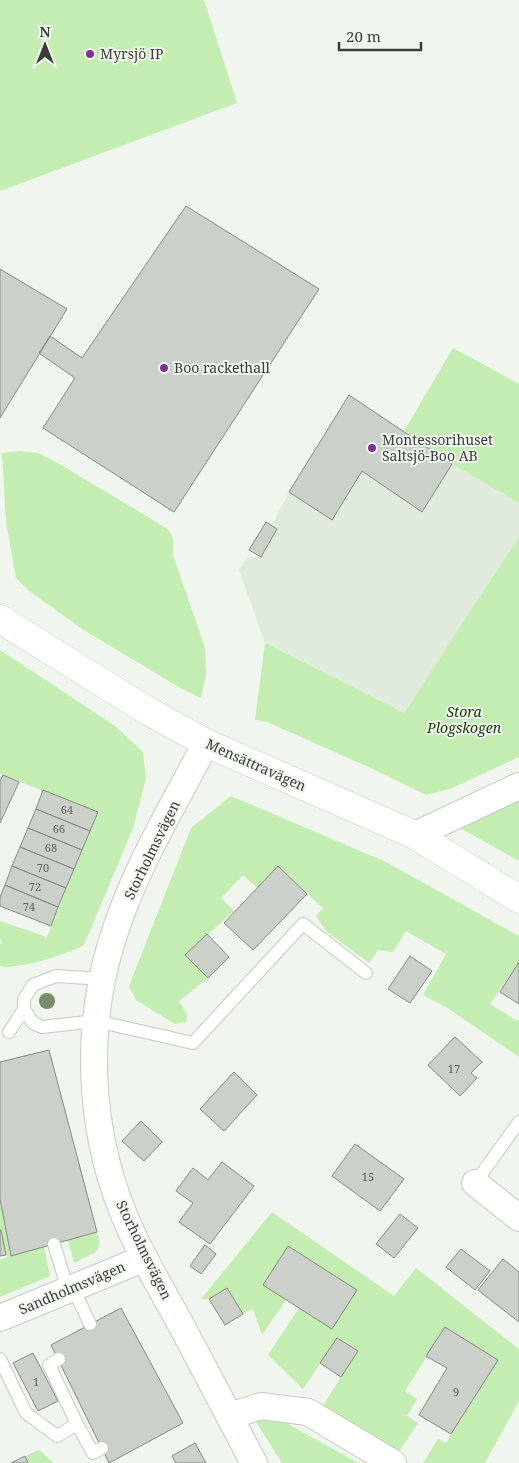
<svg xmlns="http://www.w3.org/2000/svg" width="519" height="1463" viewBox="0 0 519 1463" font-family="'Noto Serif',serif">
	<style>
		.built { fill: #e1ebdd }
		.green { fill: #c4edb2 }
		.building { fill: #cbd1c9; stroke: #868b84 }
		.lines { fill: none; stroke-linecap: round; stroke-linejoin: round }
		.service-casing { stroke: #c5cac3; stroke-width: 14 }
		.minor-casing { stroke: #c5cac3; stroke-width: 28 }
		.tertiary-casing { stroke: #c5cac3; stroke-width: 29 }
		.service { stroke: #fff; stroke-width: 12 }
		.minor { stroke: #fff; stroke-width: 26 }
		.tertiary { stroke: #fff; stroke-width: 28 }
		.tree { fill: #778d6b }
		.poi-dot { fill: #812e9d; stroke: #f0f6ee; stroke-width: 2 }
		.labels { text-anchor: middle; stroke-width: 4; stroke-linejoin: round; paint-order: stroke }
		.number-label { font-size: 11px; fill: #5f625e }
		.poi-label { font-size: 14px; fill: #3b3d3a; stroke: #f0f6ee; text-anchor: start }
		.park-label { font-size: 14px; font-style: italic; fill: #143700; stroke: #f0f6ee }
		.street-label { font-size: 14px; fill: #3b3d3a; stroke: #f0f6ee }
	</style>
	<rect width="100%" height="100%" fill="#f0f6ee"/>
	<path class="built" d="M 452,464 L 519,503 L 519,537 L 404,714 L 265,643 L 239,570 L 247,557 L 261,557 L 277,529 L 271,526 L 289,492 L 362,471 L 422,512 Z"/>
	<path class="green" d="M 0,0 L 204,0 L 237,103 L 0,191 Z
		M 453,348 L 519,384 L 519,503 L 452,464 L 404,431 Z
		M 19,451 L 38,453 L 58,463 L 168,529 L 173,538 L 173,555 L 205,648 L 206,675 L 201,698 L 182,689 L 82,629 L 28,590 L 16,578 L 6,522 L 2,453 Z
		M 519,537 L 519,757 L 450,789 L 426,795 L 375,770 L 267,722 L 255,720 L 265,643 L 404,713 Z
		M 0,650 L 115,726 L 143,752 L 146,778 L 133,828 L 84,945 C 68,954 18,970 0,966 L 0,944 L 2,943 L 0,938 L 0,921 L 47,937 L 97,812 L 0,774 Z
		M 231,796 L 386,862 L 519,936 L 519,962 L 490,1004 L 517,1021 L 519,1019 L 519,1057 L 446,1007 L 423,995 L 446,954 L 406,931 L 393,952 L 378,950 L 369,963 L 326,931 L 316,916 L 323,908 L 278,867 L 257,888 L 243,875 L 221,898 L 234,911 L 185,955 L 208,978 L 179,1001 L 187,1014 L 186,1022 L 175,1024 L 136,1000 L 129,986 L 191,828 Z
		M 519,796 L 519,861 L 455,825 Z
		M 0,1199 L 11,1256 L 44,1247 L 50,1276 L 0,1297 L 0,1260 L 7,1257 L 0,1230 Z
		M 272,1212 L 394,1296 L 416,1268 L 519,1349 L 519,1401 L 485,1463 L 423,1463 L 438,1439 L 446,1443 L 498,1360 L 445,1327 L 405,1391 L 417,1399 L 407,1416 L 418,1423 L 398,1453 L 323,1406 L 357,1351 L 337,1338 L 303,1389 L 268,1355 L 299,1308 L 357,1290 L 288,1246 L 263,1285 L 286,1300 L 262,1335 L 253,1309 L 243,1314 L 227,1288 L 209,1299 L 201,1299 Z
		M 97,1232 L 100,1244 L 96,1252 L 74,1263 L 68,1240 Z
		M 272,1415 L 358,1463 L 282,1463 L 256,1422 Z
		M 39,1450 L 54,1463 L 28,1463 L 25,1456 Z"/>
	<path class="building" d="M 186,206 L 319,289 L 174,512 L 43,428 L 75,378 L 39,353 L 50,336 L 82,358 Z
		M 0,269 L 67,309 L 0,418 Z
		M 349,395 L 452,464 L 422,512 L 362,471 L 332,520 L 289,492 Z
		M 266,522 L 277,529 L 261,557 L 249,550 Z
		M 3,775 L 19,782 L 0,823 L 0,781 Z
		M 43,790 L 98,812 L 90,831 L 36,809 Z
		M 36,809 L 90,831 L 82,850 L 28,828 Z
		M 28,828 L 82,850 L 74,869 L 20,847 Z
		M 20,847 L 74,869 L 66,888 L 12,866 Z
		M 12,866 L 66,888 L 58,907 L 5,885 Z
		M 278,866 L 307,894 L 253,950 L 224,923 Z
		M 5,885 L 58,907 L 51,926 L 0,906 L 0,897 Z
		M 207,934 L 229,957 L 208,978 L 185,955 Z
		M 410,956 L 432,971 L 410,1003 L 388,989 Z
		M 519,962 L 519,1004 L 500,992 Z
		M 455,1037 L 482,1062 L 471,1073 L 477,1078 L 460,1096 L 428,1065 Z
		M 49,1050 L 97,1232 L 11,1256 L 0,1199 L 0,1062 Z
		M 234,1072 L 257,1095 L 224,1131 L 200,1109 Z
		M 141,1121 L 162,1142 L 144,1161 L 122,1141 Z
		M 355,1144 L 404,1179 L 380,1211 L 332,1176 Z
		M 222,1162 L 254,1186 L 210,1244 L 179,1222 L 193,1203 L 176,1191 L 193,1168 L 208,1180 Z
		M 400,1214 L 418,1228 L 394,1258 L 376,1244 Z
		M 1,1230 L 6,1255 L 0,1256 L 0,1230 Z
		M 205,1245 L 216,1254 L 201,1274 L 190,1266 Z
		M 288,1246 L 357,1290 L 332,1329 L 263,1285 Z
		M 461,1249 L 490,1271 L 475,1290 L 446,1267 Z
		M 503,1259 L 519,1272 L 519,1322 L 478,1290 Z
		M 227,1288 L 243,1314 L 225,1325 L 209,1299 Z
		M 121,1308 L 183,1423 L 109,1463 L 51,1345 Z
		M 445,1327 L 498,1360 L 451,1434 L 419,1415 L 447,1368 L 426,1356 Z
		M 337,1338 L 358,1351 L 341,1377 L 320,1363 Z
		M 33,1353 L 58,1401 L 38,1411 L 13,1363 Z
		M 195,1443 L 206,1463 L 176,1463 L 172,1456 Z
		M 25,1456 L 28,1463 L 11,1463 Z"/>
	<g class="lines">
		<defs>
			<path id="service" d="M 24,1009 L 33,1023 L 42,1027 L 96,1021 L 193,1043 L 303,924 L 366,973
				M 9,1032 L 24,1009 L 24,999 L 33,985 L 56,976 L 103,979
				M 475,1183 L 519,1122
				M 54,1244 L 68,1290
				M 73,1288 L 90,1324
				M 0,1359 L 26,1413 L 57,1436 L 77,1424 L 93,1453 L 102,1448
				M 59,1359 L 49,1365 L 77,1424"/>
			<path id="minor" d="M 206,743 C 172,808 132,873 111,944 C 85,1031 89,1126 122,1210 C 137,1248 159,1285 179,1321 C 204,1369 229,1416 254,1463
				M 415,835 L 519,786
				M 475,1183 L 519,1218
				M 0,1318 L 145,1258
				M 229,1416 L 261,1406 L 308,1412 L 393,1463"/>
			<path id="tertiary" d="M 0,619 L 146,710 L 206,743 L 415,835 L 519,899"/>
		</defs>
		<use href="#service" class="service-casing"/>
		<use href="#minor" class="minor-casing"/>
		<use href="#tertiary" class="tertiary-casing"/>
		<use href="#service" class="service"/>
		<use href="#minor" class="minor"/>
		<use href="#tertiary" class="tertiary"/>
	</g>
	<circle class="tree" cx="47" cy="1001" r="8"/>
	<g class="poi-dot">
		<circle cx="90" cy="54" r="5"/>
		<circle cx="164" cy="368" r="5"/>
		<circle cx="372" cy="448" r="5"/>
	</g>
	<g class="labels">
		<g class="number-label">
			<text x="67" y="814">64</text>
			<text x="59" y="833">66</text>
			<text x="51" y="852">68</text>
			<text x="43" y="872">70</text>
			<text x="35" y="891">72</text>
			<text x="29" y="911">74</text>
			<text x="454" y="1073">17</text>
			<text x="368" y="1181">15</text>
			<text x="36" y="1386">1</text>
			<text x="456" y="1396">9</text>
		</g>
		<g class="poi-label">
			<text x="100" y="59">Myrsjö IP</text>
			<text x="174" y="373">Boo rackethall</text>
			<text x="382" y="445">Montessorihuset<tspan x="382" dy="16">Saltsjö-Boo AB</tspan></text>
		</g>
		<g class="park-label">
			<text x="464" y="717">Stora<tspan x="464" dy="16">Plogskogen</tspan></text>
		</g>
		<g class="street-label">
			<text transform="translate(256 765) rotate(24)" y="5">Mensättravägen</text>
			<text transform="translate(152 850) rotate(-64)" y="5">Storholmsvägen</text>
			<text transform="translate(144 1250) rotate(64)" y="5">Storholmsvägen</text>
			<text transform="translate(72 1288) rotate(-23)" y="5">Sandholmsvägen</text>
		</g>
	</g>
	<g transform="translate(45 45)" stroke="#f0f6ee" stroke-width="4" paint-order="stroke">
	<path d="M0-4L9 19L0 12L-9 19Z" fill="#3b3d3a"/>
	<text y="-8" font-size="14" font-weight="bold" text-anchor="middle" fill="#3b3d3a">N</text>
	</g>
	<path d="M339 42v8h82v-8" fill="none" stroke="#3b3d3a" stroke-width="2.5"/>
	<text x="346" y="42" font-size="15" fill="#3b3d3a" stroke="#f0f6ee" stroke-width="4" paint-order="stroke">20 m</text>
</svg>
